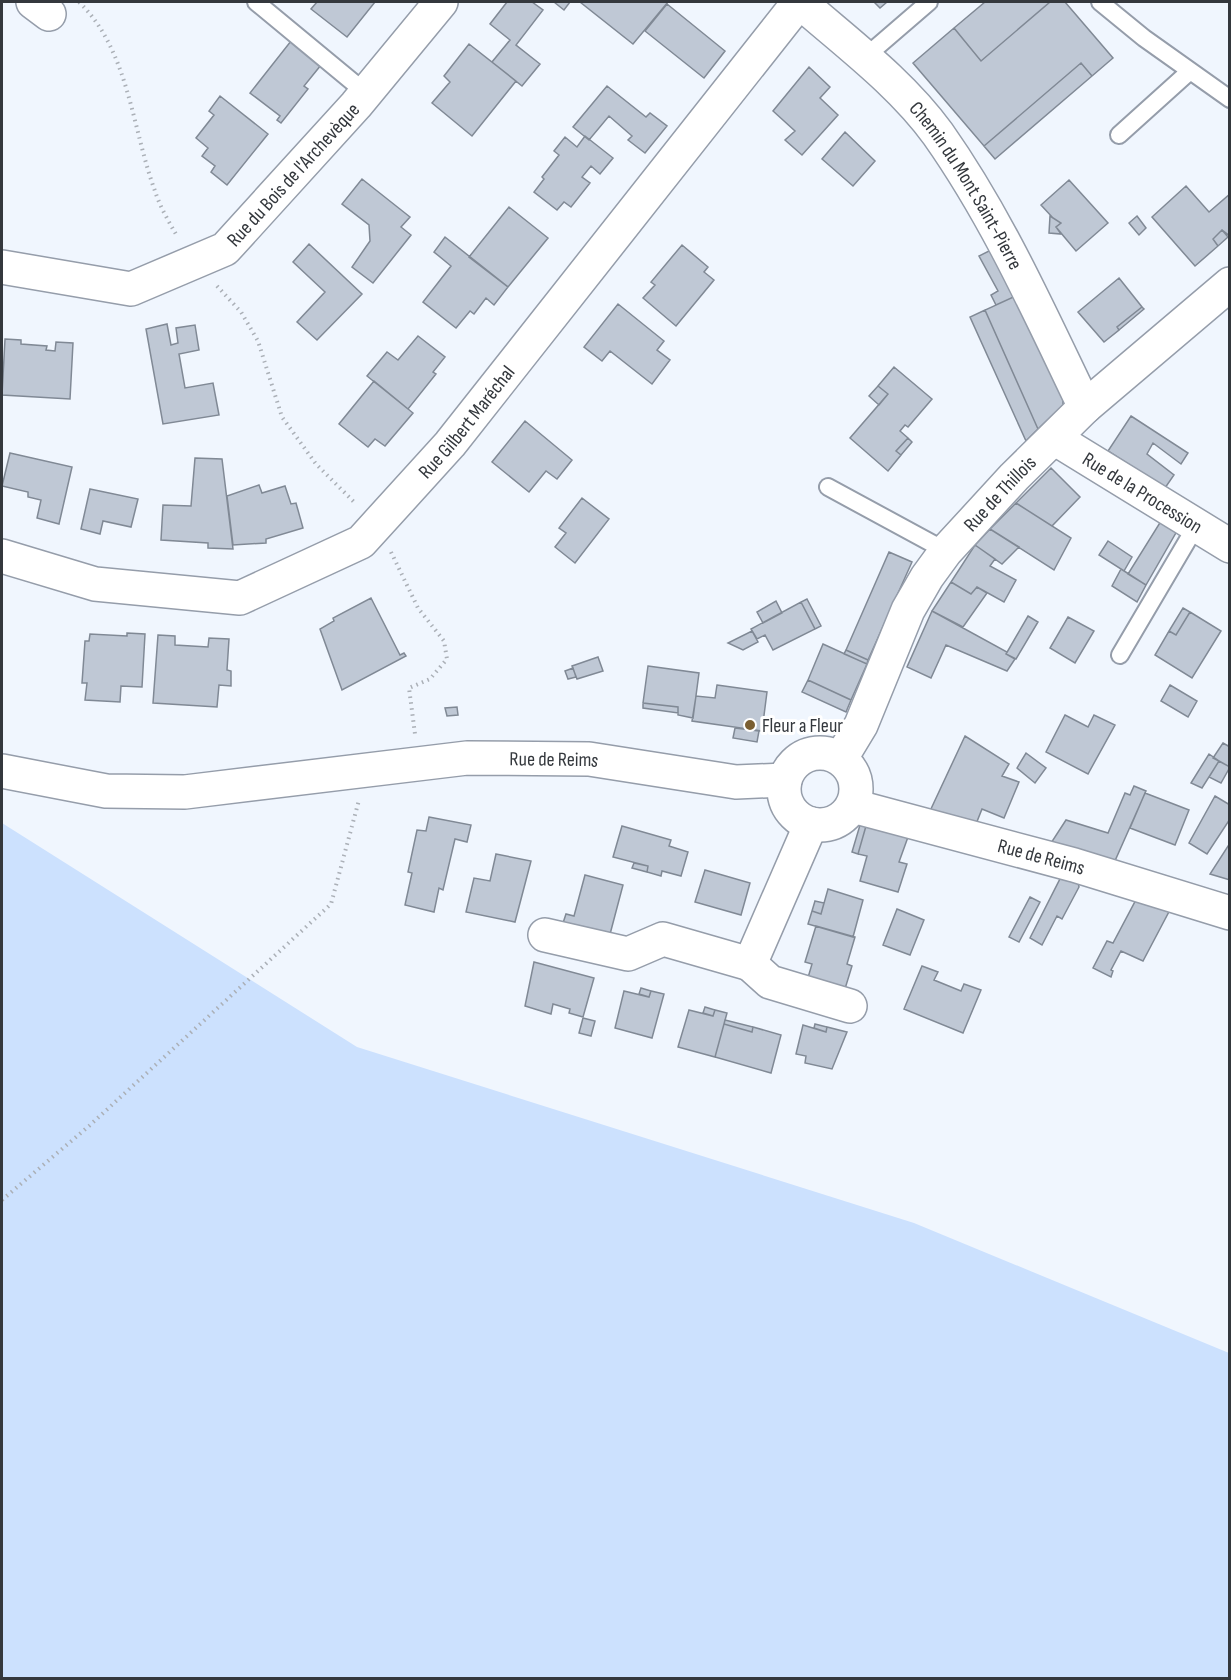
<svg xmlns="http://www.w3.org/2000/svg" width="1231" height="1680" viewBox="0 0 1231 1680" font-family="'Sofia Sans Condensed',sans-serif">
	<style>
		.green { fill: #cce1fe }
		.building { fill: #bfc8d5; stroke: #808995; stroke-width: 1.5 }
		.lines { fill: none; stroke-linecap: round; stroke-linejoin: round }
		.service-casing { stroke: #959daa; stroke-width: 20 }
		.minor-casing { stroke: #959daa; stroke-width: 36 }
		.tertiary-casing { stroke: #959daa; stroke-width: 36 }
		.path { stroke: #abb0b7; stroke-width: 4; stroke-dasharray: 1.5 4.5; stroke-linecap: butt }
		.service { stroke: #fff; stroke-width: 16 }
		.minor { stroke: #fff; stroke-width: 33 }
		.tertiary { stroke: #fff; stroke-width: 33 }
		.poi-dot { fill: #7a5e31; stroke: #fff; stroke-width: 2 }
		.labels { text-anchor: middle; stroke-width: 6; stroke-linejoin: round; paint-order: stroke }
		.street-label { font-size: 20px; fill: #34383d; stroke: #fff }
		.poi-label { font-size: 20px; fill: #34383d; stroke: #fff; text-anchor: start }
	</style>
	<rect width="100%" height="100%" fill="#f0f6fe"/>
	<path class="green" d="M 2,823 L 357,1047 L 914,1223 L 1229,1353 L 1229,1678 L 2,1678 Z"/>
	<path class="building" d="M 317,2 L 375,2 L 347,37 L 311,9 Z
		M 507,2 L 532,2 L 543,10 L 516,45 L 540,64 L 522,86 L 492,62 L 510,40 L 490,24 Z
		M 554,2 L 570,2 L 564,10 Z
		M 580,2 L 668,2 L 633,44 Z
		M 874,2 L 887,2 L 880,8 Z
		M 985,2 L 1050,2 L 981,61 L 954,28 Z
		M 1050,2 L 1065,2 L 1113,58 L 1092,76 L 1081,63 L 984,146 L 913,63 L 954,28 L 981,61 Z
		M 667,4 L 725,51 L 704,78 L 645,31 Z
		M 291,41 L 321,65 L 304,86 L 308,89 L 281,123 L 277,120 L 280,116 L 250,93 Z
		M 469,44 L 516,81 L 472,136 L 432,103 L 450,82 L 444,76 Z
		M 1081,63 L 1092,76 L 995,159 L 984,146 Z
		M 809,67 L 830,87 L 820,98 L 838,115 L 802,155 L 785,140 L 795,131 L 773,111 Z
		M 607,86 L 646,117 L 650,113 L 667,126 L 645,153 L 628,140 L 632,136 L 609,116 L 589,140 L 573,127 Z
		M 220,96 L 268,134 L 227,185 L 211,172 L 215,166 L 202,156 L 208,148 L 196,138 L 214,115 L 209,111 Z
		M 845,132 L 875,161 L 853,186 L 822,159 Z
		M 585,136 L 613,158 L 600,174 L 591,166 L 582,177 L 590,183 L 571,207 L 564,202 L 557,210 L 534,192 L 544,179 L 542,177 L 559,155 L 554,151 L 565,137 L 577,147 Z
		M 362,179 L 410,217 L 401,227 L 411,235 L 373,283 L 352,267 L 370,241 L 369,225 L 342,204 Z
		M 1069,180 L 1108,223 L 1076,251 L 1056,227 L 1061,223 L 1053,218 L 1041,205 Z
		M 1186,186 L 1209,212 L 1230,194 L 1230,236 L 1222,230 L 1213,239 L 1218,246 L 1195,266 L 1152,217 Z
		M 509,207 L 548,238 L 508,287 L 469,257 Z
		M 1050,216 L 1061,223 L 1056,227 L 1061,234 L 1049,233 Z
		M 1137,216 L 1146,228 L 1139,235 L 1129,223 Z
		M 1222,230 L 1228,237 L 1218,246 L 1213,239 Z
		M 445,237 L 508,287 L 494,305 L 486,298 L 474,314 L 470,311 L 456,328 L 423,302 L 451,266 L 434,252 Z
		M 309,244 L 362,294 L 317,340 L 297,322 L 325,292 L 293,262 Z
		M 682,245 L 708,267 L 704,272 L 714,280 L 676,326 L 643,298 L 655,285 L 651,282 Z
		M 991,250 L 1018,295 L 996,305 L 991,295 L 998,291 L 979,256 Z
		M 1119,278 L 1142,307 L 1117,327 L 1119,330 L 1104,342 L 1078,312 Z
		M 1018,295 L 1063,395 L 1063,405 L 1038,429 L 985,310 Z
		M 618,304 L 664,341 L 657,350 L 670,360 L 652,384 L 610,351 L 602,361 L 584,347 Z
		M 1142,307 L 1144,309 L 1119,330 L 1117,327 Z
		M 985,310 L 1038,429 L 1026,441 L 970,317 Z
		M 167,324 L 171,345 L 178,343 L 176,328 L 195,325 L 199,350 L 179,354 L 185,388 L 213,383 L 219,415 L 163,424 L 146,329 Z
		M 418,336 L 445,357 L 433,372 L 436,374 L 408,409 L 367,376 L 387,352 L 398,360 Z
		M 5,339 L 21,340 L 21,344 L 47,346 L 46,350 L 55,351 L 56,342 L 73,343 L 70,399 L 2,395 Z
		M 894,367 L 932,399 L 908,427 L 905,425 L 900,431 L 908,438 L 896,451 L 901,455 L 888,471 L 850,438 L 888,394 L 878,386 Z
		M 374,381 L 413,413 L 385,446 L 375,439 L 368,447 L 339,424 Z
		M 878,386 L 888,394 L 879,405 L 869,396 Z
		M 1131,416 L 1188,453 L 1181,464 L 1153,443 L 1147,454 L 1174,475 L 1165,488 L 1108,451 Z
		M 525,421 L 572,460 L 557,479 L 546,471 L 529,492 L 492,462 Z
		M 908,438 L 912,442 L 901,455 L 896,451 Z
		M 10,453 L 72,467 L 59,524 L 37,518 L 41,500 L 28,497 L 28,492 L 2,486 Z
		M 195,458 L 222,459 L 233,549 L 208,548 L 208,543 L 161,540 L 163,505 L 191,506 Z
		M 1051,468 L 1080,497 L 1052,526 L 1016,503 Z
		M 259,485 L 262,493 L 285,486 L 291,504 L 296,503 L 303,528 L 266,539 L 266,543 L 233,545 L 227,496 Z
		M 90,489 L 138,499 L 131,527 L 103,521 L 100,534 L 81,529 Z
		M 582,498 L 609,519 L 575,563 L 555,547 L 566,533 L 559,528 Z
		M 1016,503 L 1071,538 L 1054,570 L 990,529 Z
		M 1161,521 L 1177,531 L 1146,585 L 1128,574 Z
		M 990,529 L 1019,547 L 1002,564 L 975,545 Z
		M 1108,541 L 1132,557 L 1124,571 L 1099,555 Z
		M 975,545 L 995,559 L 990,566 L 1016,580 L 1004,602 L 977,587 L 971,594 L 951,582 Z
		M 889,552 L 912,562 L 868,660 L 846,650 Z
		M 1121,569 L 1146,585 L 1137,602 L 1112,586 Z
		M 951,582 L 971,594 L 977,587 L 987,593 L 963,627 L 932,611 Z
		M 371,598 L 400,655 L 404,653 L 406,656 L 342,690 L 320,629 L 334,621 L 333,618 Z
		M 807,599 L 821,626 L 815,629 L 801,602 Z
		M 776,601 L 782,613 L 763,623 L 757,612 Z
		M 801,602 L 815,629 L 773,650 L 765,635 L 757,639 L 751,629 Z
		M 1183,608 L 1190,612 L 1176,635 L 1169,631 Z
		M 932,611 L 1007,652 L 1006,654 L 1015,659 L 1007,671 L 946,645 L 931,678 L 907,667 Z
		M 1190,612 L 1221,631 L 1192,678 L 1155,655 L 1169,631 L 1176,635 Z
		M 1028,616 L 1038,622 L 1016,659 L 1006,654 Z
		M 1068,617 L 1094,631 L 1075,663 L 1050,648 Z
		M 752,631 L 758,642 L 743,650 L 728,643 Z
		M 127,633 L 145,634 L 142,687 L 121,686 L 120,702 L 85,700 L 87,683 L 82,683 L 85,641 L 89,641 L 90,634 L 127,636 Z
		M 158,635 L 175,636 L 175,645 L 208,647 L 209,638 L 229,639 L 227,670 L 231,671 L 231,686 L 219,685 L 217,707 L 153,703 Z
		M 823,644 L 867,664 L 851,700 L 808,680 Z
		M 846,650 L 868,660 L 867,664 L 844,654 Z
		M 598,657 L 603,671 L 577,679 L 572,666 Z
		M 648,666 L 699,673 L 693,718 L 678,715 L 678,707 L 643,703 Z
		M 573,668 L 576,677 L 568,679 L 565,671 Z
		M 808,680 L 851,700 L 846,712 L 802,692 Z
		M 717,685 L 767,692 L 762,731 L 692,721 L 696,696 L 715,698 Z
		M 1170,685 L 1197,701 L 1188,717 L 1161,701 Z
		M 643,703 L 678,707 L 678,713 L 643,708 Z
		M 457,707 L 458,715 L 447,716 L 445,708 Z
		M 1065,715 L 1088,727 L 1094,715 L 1115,725 L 1088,774 L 1046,752 Z
		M 735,728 L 759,731 L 757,742 L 733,738 Z
		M 965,736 L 1009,764 L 1002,776 L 1019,782 L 1004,818 L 982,809 L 976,824 L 930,811 Z
		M 1223,743 L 1230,747 L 1230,767 L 1213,758 Z
		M 1026,753 L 1046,768 L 1035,783 L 1017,768 Z
		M 1209,754 L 1219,761 L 1202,788 L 1191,783 Z
		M 1219,761 L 1230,767 L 1221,783 L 1209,777 Z
		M 1134,786 L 1146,791 L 1114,863 L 1051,843 L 1066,820 L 1108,833 L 1125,793 L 1130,795 Z
		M 1145,793 L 1189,810 L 1175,845 L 1130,828 Z
		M 1215,796 L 1230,805 L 1230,819 L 1207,854 L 1189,843 Z
		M 429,817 L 471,825 L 467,842 L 455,839 L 443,890 L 439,888 L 434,912 L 405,905 L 412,873 L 408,872 L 417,830 L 426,831 Z
		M 860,825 L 866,826 L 858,854 L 852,852 Z
		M 622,826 L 671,840 L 669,846 L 688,852 L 681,876 L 662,871 L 661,876 L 647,872 L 648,866 L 613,857 Z
		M 866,826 L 908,837 L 899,862 L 907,864 L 898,892 L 860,881 L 867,856 L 858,854 Z
		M 1230,843 L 1230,880 L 1210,874 Z
		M 496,854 L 531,861 L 515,922 L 466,912 L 474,878 L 490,881 Z
		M 634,863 L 648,866 L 647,872 L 632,868 Z
		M 705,870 L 750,883 L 741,915 L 695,902 Z
		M 1063,873 L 1077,877 L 1079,887 L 1062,919 L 1057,916 L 1042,945 L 1030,938 Z
		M 585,875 L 623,885 L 609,938 L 562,926 L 566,914 L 574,916 Z
		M 828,889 L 863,900 L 853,937 L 808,924 L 812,911 L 821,914 Z
		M 1138,896 L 1172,906 L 1143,961 L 1121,951 L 1111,970 L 1113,971 L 1111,977 L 1093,968 L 1107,941 L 1113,943 Z
		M 1030,897 L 1040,902 L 1019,942 L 1009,937 Z
		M 815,901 L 824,903 L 821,914 L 812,911 Z
		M 897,909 L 924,920 L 910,955 L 883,945 Z
		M 816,926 L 855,937 L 847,964 L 852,966 L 844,992 L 807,981 L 812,964 L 805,962 Z
		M 534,962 L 594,978 L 583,1017 L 569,1013 L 570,1009 L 553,1004 L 551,1014 L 525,1006 Z
		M 922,966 L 938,972 L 934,980 L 961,991 L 964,984 L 981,990 L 963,1033 L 904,1009 Z
		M 641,988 L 651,991 L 649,997 L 639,994 Z
		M 624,991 L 649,997 L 651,991 L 664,994 L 652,1038 L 615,1028 Z
		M 705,1007 L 715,1010 L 713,1016 L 703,1013 Z
		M 689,1010 L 713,1016 L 715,1010 L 727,1013 L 715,1057 L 678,1047 Z
		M 583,1018 L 595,1021 L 591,1036 L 579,1033 Z
		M 725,1020 L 753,1027 L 752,1032 L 724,1024 Z
		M 724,1024 L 752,1032 L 753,1027 L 781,1035 L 771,1073 L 715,1057 Z
		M 815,1024 L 827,1027 L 826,1032 L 814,1028 Z
		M 803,1025 L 826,1032 L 827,1027 L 847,1032 L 832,1069 L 805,1063 L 806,1056 L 796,1054 Z"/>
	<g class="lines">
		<defs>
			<path id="service" d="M 256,2 L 366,93
				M 1100,2 L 1144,38 L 1230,99
				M 864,58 L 929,2
				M 1119,135 L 1190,71
				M 828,487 L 946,551
				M 1120,655 L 1196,526"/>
			<g id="minor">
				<path d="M 33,2 L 49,14"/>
				<path id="s1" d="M 800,2 C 847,43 901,83 938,134 C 998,219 1040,314 1085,407"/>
				<path id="s2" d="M 2,267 L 131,289 L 225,249 L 356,105 L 441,2"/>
				<path id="s3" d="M 1054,438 L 1230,546"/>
				<path id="s4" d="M 2,556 L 95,584 L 240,598 L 361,542 L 450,444 L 799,2"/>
				<path d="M 545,935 L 628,954 L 663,939 L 750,964 L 811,824"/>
				<path d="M 750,964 L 770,982 L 850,1006"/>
			</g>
			<g id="tertiary">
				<circle cx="820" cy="789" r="36"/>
				<path id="s5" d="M 841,758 L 861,725 L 908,610 L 927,577 L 946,551 L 1014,477 L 1085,407 L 1230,284"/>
				<path id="s6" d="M 2,771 L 106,791 L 185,792 L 467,758 L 589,759 L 736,782 L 785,780"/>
				<path id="s7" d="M 853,806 L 1074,865 L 1230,913"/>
			</g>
		</defs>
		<use href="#service" class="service-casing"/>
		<use href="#minor" class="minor-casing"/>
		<use href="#tertiary" class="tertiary-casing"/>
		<path class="path" d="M 79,2 C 129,50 132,129 155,191 C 160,207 169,222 177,236
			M 217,286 L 241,312 L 258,341 L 282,417 L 316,464 L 355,503
			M 391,552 L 418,608 L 444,641 L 447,659 L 430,679 L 409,688 L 415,734
			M 2,1200 L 89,1126 L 331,904 L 359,800"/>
		<use href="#service" class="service"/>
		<use href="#minor" class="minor"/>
		<use href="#tertiary" class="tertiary"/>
	</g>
	<circle class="poi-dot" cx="750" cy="725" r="6"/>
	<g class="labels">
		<g class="street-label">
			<text dy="7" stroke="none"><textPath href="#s2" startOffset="334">Rue du Bois de l'Archevèque</textPath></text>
			<text dy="7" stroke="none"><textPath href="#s1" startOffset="250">Chemin du Mont Saint-Pierre</textPath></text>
			<text dy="7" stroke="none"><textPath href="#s4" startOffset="536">Rue Gilbert Maréchal</textPath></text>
			<text dy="7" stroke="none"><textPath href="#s3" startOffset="104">Rue de la Procession</textPath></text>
			<text dy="7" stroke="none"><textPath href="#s5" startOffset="312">Rue de Thillois</textPath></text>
			<text dy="7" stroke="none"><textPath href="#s6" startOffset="556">Rue de Reims</textPath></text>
			<text dy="7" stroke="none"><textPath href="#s7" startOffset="195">Rue de Reims</textPath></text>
		</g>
		<g class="poi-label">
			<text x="762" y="732">Fleur a Fleur</text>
		</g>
	</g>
	<rect width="1231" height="1680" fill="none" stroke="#34383d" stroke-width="6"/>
</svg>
